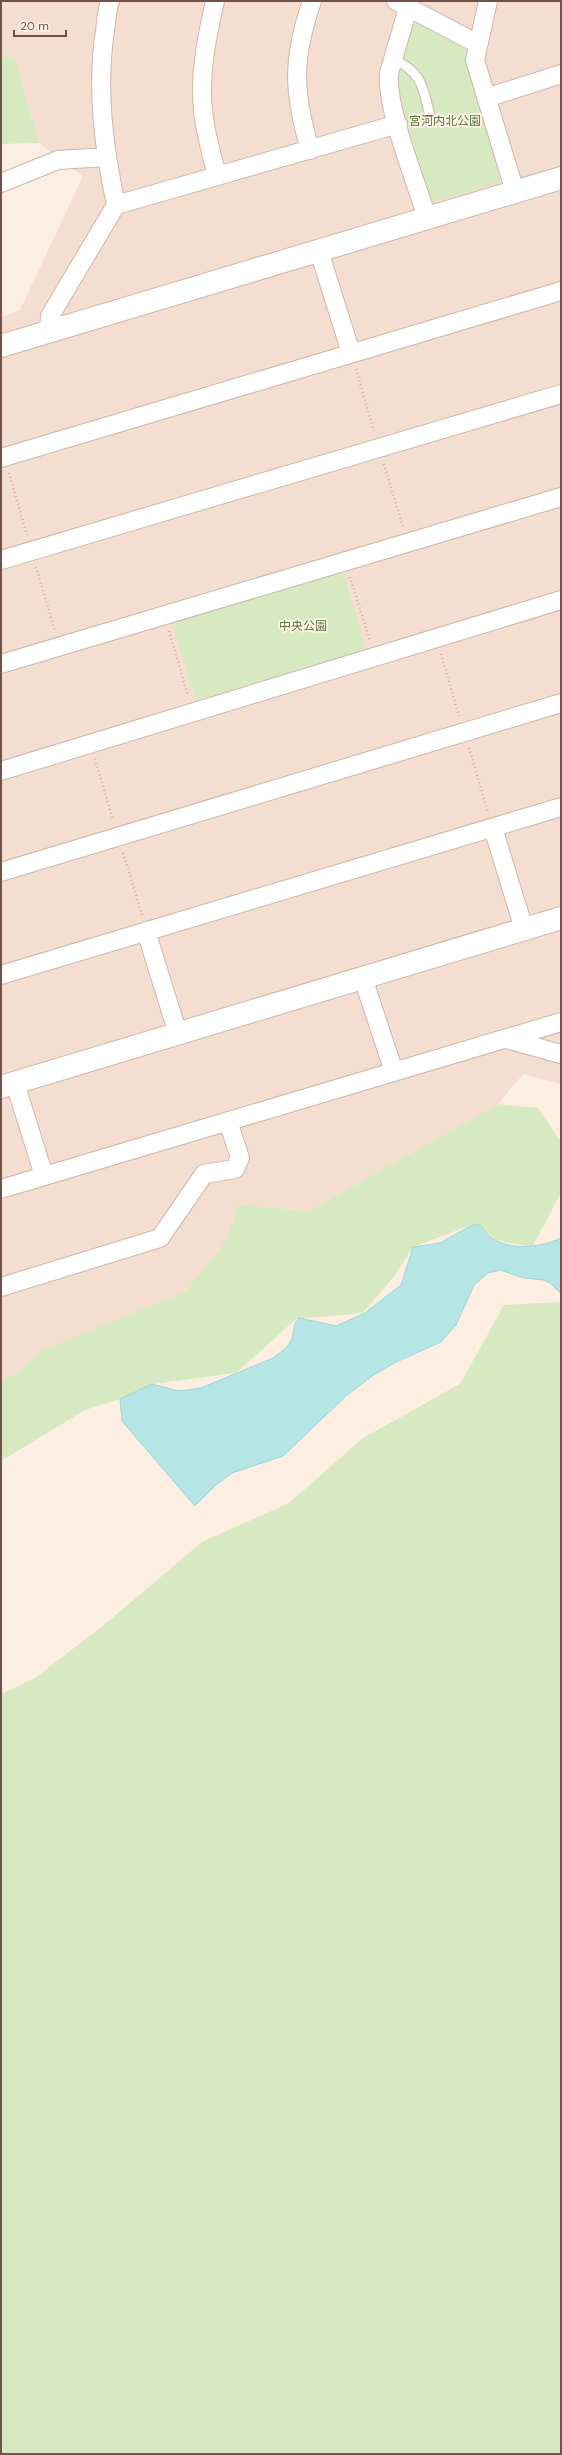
<svg xmlns="http://www.w3.org/2000/svg" width="562" height="2455" viewBox="0 0 562 2455" font-family="'DM Sans','Noto Sans JP',sans-serif">
	<style>
		.residential { fill: #f4decf }
		.green { fill: #d7e9c0 }
		.water { fill: #b6e5e5; stroke: #9cd7d7 }
		.lines { fill: none; stroke-linecap: round; stroke-linejoin: round }
		.service-casing { stroke: #cfb6ab; stroke-width: 11 }
		.minor-casing { stroke: #cfb6ab; stroke-width: 20 }
		.tertiary-casing { stroke: #cfb6ab; stroke-width: 24 }
		.path { stroke: #d6aa9c; stroke-width: 2.5; stroke-dasharray: 1 3; stroke-linecap: butt }
		.service { stroke: #fff; stroke-width: 9 }
		.minor { stroke: #fff; stroke-width: 18 }
		.tertiary { stroke: #fff; stroke-width: 22 }
		.labels { text-anchor: middle; stroke-width: 3.5; stroke-linejoin: round; paint-order: stroke }
		.park-label { font-size: 12px; fill: #597940; stroke: #fff2e7 }
	</style>
	<rect width="100%" height="100%" fill="#fceee1"/>
	<path class="residential" d="M 1,1 L 561,1 L 561,1084 L 523,1074 L 498,1104 L 309,1211 L 238,1205 L 226,1240 L 186,1291 L 40,1351 L 17,1374 L 1,1380 L 1,317 L 20,310 L 83,176 L 39,143 L 15,58 L 1,56 Z"/>
	<path class="green" d="M 421,23 L 463,46 L 500,179 L 499,183 L 432,202 L 429,201 L 396,81 L 410,26 Z
		M 1,56 L 15,58 L 39,143 L 1,144 Z
		M 343,571 L 366,650 L 196,701 L 172,622 Z
		M 498,1104 L 538,1108 L 561,1142 L 561,1193 L 532,1247 L 495,1240 L 483,1227 L 471,1225 L 413,1247 L 395,1275 L 363,1313 L 296,1319 L 236,1373 L 152,1384 L 120,1399 L 85,1410 L 1,1461 L 1,1380 L 17,1374 L 40,1351 L 186,1291 L 226,1240 L 238,1205 L 309,1211 Z
		M 561,1302 L 561,2454 L 1,2454 L 1,1694 L 35,1678 L 104,1625 L 202,1542 L 289,1503 L 363,1438 L 460,1384 L 504,1305 Z"/>
	<path class="water" d="M 472,1225 L 480,1225 C 485,1229 488,1237 495,1240 C 516,1251 541,1247 561,1238 L 561,1294 L 550,1283 L 544,1280 L 524,1278 L 500,1270 L 488,1273 L 474,1285 L 456,1325 L 441,1342 L 394,1363 L 372,1376 L 346,1396 L 283,1456 L 232,1473 L 216,1485 L 195,1506 L 122,1421 L 120,1399 L 152,1384 L 179,1391 L 201,1388 L 273,1358 L 287,1347 L 292,1339 L 295,1323 L 299,1318 L 336,1326 L 365,1313 L 401,1285 L 413,1247 L 440,1243 Z"/>
	<g class="lines">
		<defs>
			<path id="service" d="M 393,59 C 422,72 423,87 430,116"/>
			<path id="minor" d="M 215,1 C 207,37 199,73 203,110 C 205,133 212,155 217,176
				M 396,1 L 478,44
				M 488,1 L 475,60 L 515,192
				M 408,8 L 389,73 C 386,109 416,181 427,218
				M 486,98 L 561,74
				M 310,150 C 293,92 292,59 312,1
				M 1,183 L 58,160 L 106,157
				M 116,205 L 398,124
				M 319,251 L 351,353
				M 49,332 L 50,316 L 116,205 C 104,148 96,90 105,31 C 106,21 107,10 110,1
				M 1,458 L 561,291
				M 1,560 L 561,394
				M 1,664 L 561,497
				M 1,771 L 561,600
				M 493,828 L 524,929
				M 1,872 L 561,703
				M 146,931 L 178,1034
				M 1,975 L 561,807
				M 363,978 L 394,1072
				M 506,1039 L 561,1054
				M 15,1083 L 44,1176
				M 1,1189 L 561,1022
				M 1,1287 L 160,1238 L 204,1174 L 235,1169 L 240,1158 L 228,1121"/>
			<path id="tertiary" d="M 1,346 L 561,178
				M 1,1087 L 561,918"/>
		</defs>
		<use href="#service" class="service-casing"/>
		<use href="#minor" class="minor-casing"/>
		<use href="#tertiary" class="tertiary-casing"/>
		<path class="path" d="M 356,369 L 374,431
			M 384,464 L 403,527
			M 9,473 L 27,535
			M 36,567 L 55,631
			M 350,577 L 370,641
			M 169,631 L 188,696
			M 441,654 L 459,716
			M 469,748 L 488,812
			M 95,759 L 113,820
			M 123,853 L 142,915"/>
		<use href="#service" class="service"/>
		<use href="#minor" class="minor"/>
		<use href="#tertiary" class="tertiary"/>
	</g>
	<g class="labels">
		<g class="park-label">
			<text x="445" y="125">宮河内北公園</text>
			<text x="303" y="630">中央公園</text>
		</g>
	</g>
	<rect width="562" height="2455" fill="none" stroke="#735148" stroke-width="4"/>
	<path d="M14 30v6h52v-6" fill="none" stroke="#735148" stroke-width="2"/>
	<text x="20" y="30" font-size="12" fill="#735148" stroke="#fff2e7" stroke-width="3" paint-order="stroke">20 m</text>
</svg>
